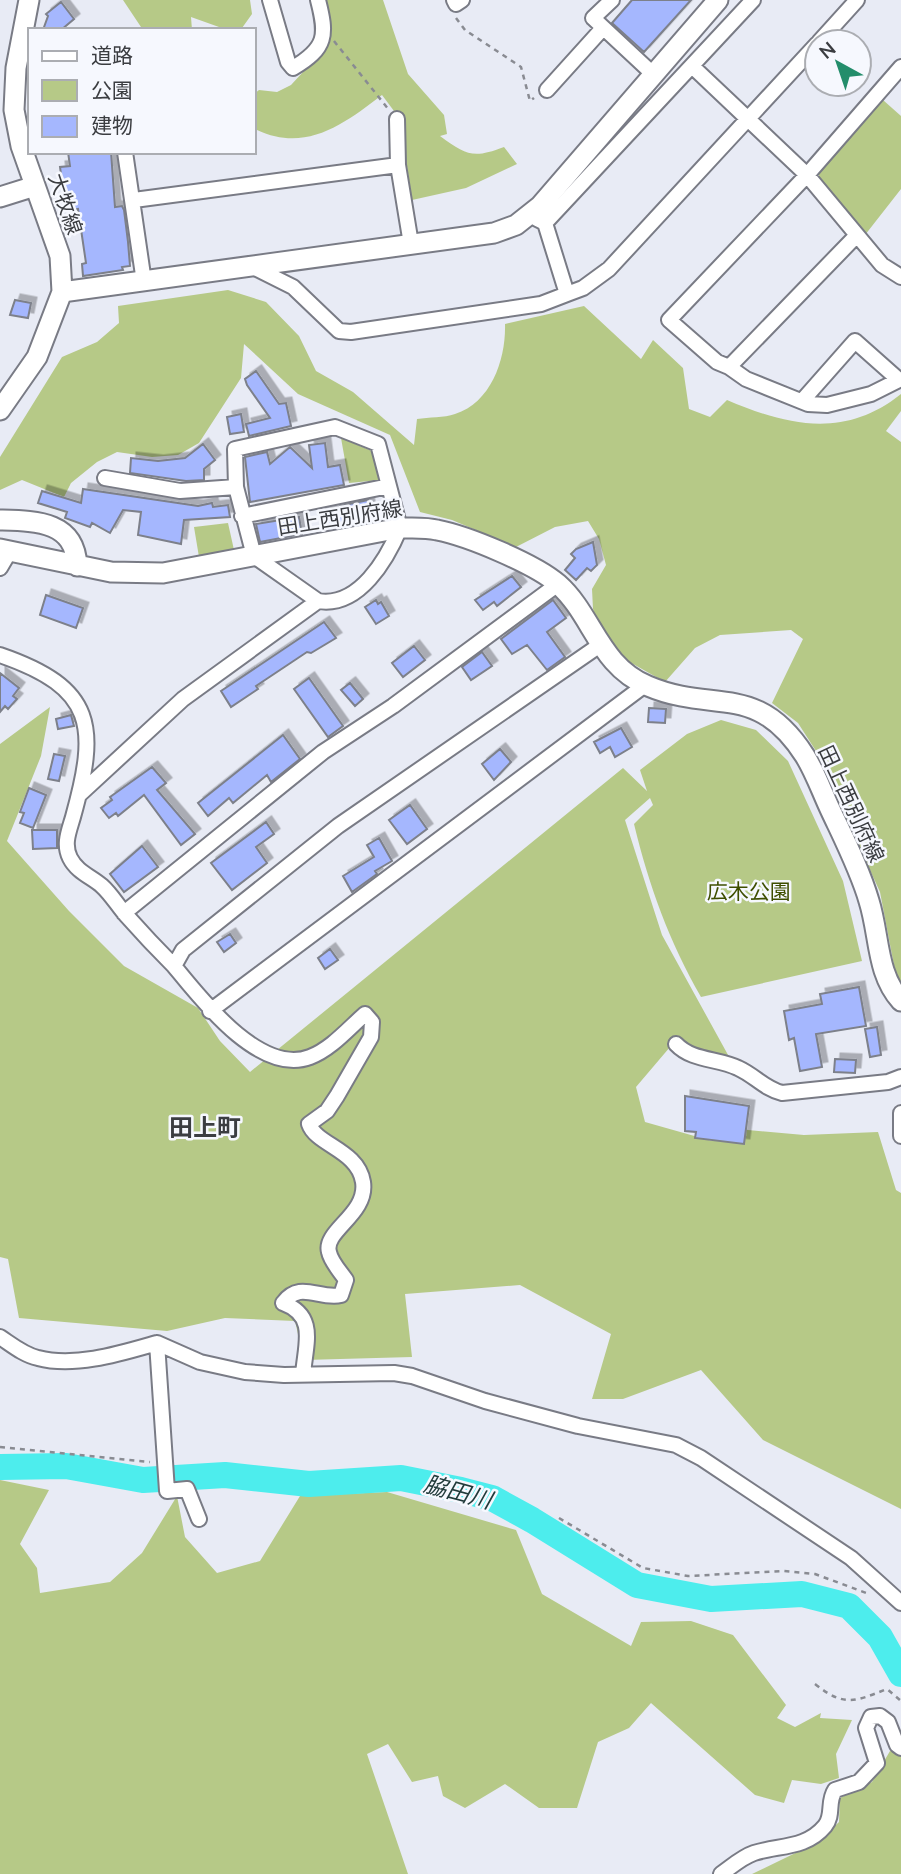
<svg xmlns="http://www.w3.org/2000/svg" width="901" height="1874" viewBox="0 0 901 1874" font-family="'Nunito Sans','Noto Sans JP',sans-serif">
	<style>
		.green { fill: #b6c987 }
		.lines { fill: none; stroke-linecap: round; stroke-linejoin: round }
		.river { stroke: #4deded; stroke-width: 26 }
		.building { fill: #a5b7fe; stroke: #7d808a; stroke-width: 2; filter: url(#shadow) }
		.street-casing { stroke: #797b85; stroke-width: 18 }
		.secondary-casing { stroke: #797b85; stroke-width: 23 }
		.path { stroke: #898b92; stroke-width: 2.5; stroke-dasharray: 5 5; stroke-linecap: butt }
		.street { stroke: #fff; stroke-width: 14 }
		.secondary { stroke: #fff; stroke-width: 19 }
		.labels { text-anchor: middle; stroke-width: 5; stroke-linejoin: round; paint-order: stroke }
		.street-label { font-size: 21px; fill: #3b3d41; stroke: #f6f8fe }
		.park-label { font-size: 21px; fill: #3e4e00; stroke: #f6f8fe }
		.water-label { font-size: 23px; font-style: italic; fill: #213b3b; stroke: #f6f8fe }
		.quarter-label { font-size: 24px; font-weight: bold; fill: #3b3d41; stroke: #f6f8fe }
	</style>
	<defs>
		<filter id="shadow"><feDropShadow dx="5.5" dy="-5.5" stdDeviation="0" flood-color="#0004"/></filter>
	</defs>
	<rect width="100%" height="100%" fill="#e8ebf5"/>
	<path class="green" d="M 123,0 L 250,0 L 252,14 L 242,28 L 219,27 L 191,17 L 192,30 L 143,30 Z
		M 325,0 L 383,0 L 408,74 L 444,115 L 447,134 L 440,136 C 466,155 473,159 504,147 L 517,164 L 466,188 L 412,200 L 400,119 L 382,95 C 344,124 306,153 257,130 L 254,94 L 259,90 L 277,92 L 291,85 L 329,44 L 331,25 Z
		M 883,100 L 901,116 L 901,189 L 865,235 L 819,180 L 819,170 Z
		M 228,290 L 266,302 L 299,336 L 316,371 L 353,392 L 414,445 L 417,419 C 429,417 444,418 455,414 C 492,402 506,358 505,324 L 584,306 L 641,359 L 653,340 L 683,368 L 689,409 L 710,417 L 727,400 C 788,426 845,439 901,394 L 901,411 L 886,431 L 901,442 L 901,983 L 896,976 L 880,892 L 816,751 L 798,723 L 772,703 L 803,639 L 791,630 L 720,635 L 695,648 L 665,682 L 626,660 L 601,633 L 593,609 L 592,589 L 606,565 L 599,539 L 588,521 L 555,527 L 516,547 L 452,520 L 420,512 L 390,435 L 298,394 L 244,344 L 241,378 L 199,443 L 178,455 L 152,457 L 117,452 L 97,462 L 71,483 L 64,497 L 22,480 L 0,490 L 0,457 L 62,357 L 97,342 L 119,323 L 118,306 Z
		M 341,438 L 372,451 L 380,480 L 349,483 Z
		M 228,523 L 234,550 L 199,557 L 194,527 Z
		M 50,707 L 41,756 L 7,841 L 69,911 L 124,966 L 198,1008 L 220,1041 L 250,1072 L 623,768 L 647,791 L 640,770 L 687,734 L 721,720 L 756,730 L 788,761 L 843,881 L 862,961 L 701,997 C 669,941 649,886 634,824 L 653,805 L 650,798 L 625,820 L 662,935 L 733,1064 L 670,1047 L 636,1087 L 645,1122 L 712,1141 L 737,1129 L 804,1135 L 878,1132 L 896,1190 L 901,1193 L 901,1509 L 763,1440 L 701,1370 L 623,1399 L 592,1399 L 611,1334 L 520,1285 L 405,1294 L 412,1357 L 304,1360 L 295,1321 L 225,1318 L 167,1331 L 19,1318 L 8,1259 L 0,1257 L 0,744 Z
		M 0,1480 L 49,1490 L 20,1544 L 37,1568 L 40,1593 L 110,1582 L 142,1553 L 177,1496 L 185,1537 L 217,1573 L 260,1561 L 300,1496 L 387,1492 L 516,1530 L 542,1594 L 631,1646 L 641,1622 L 691,1621 L 733,1635 L 786,1705 L 777,1718 L 795,1727 L 821,1713 L 820,1718 L 852,1720 L 836,1754 L 839,1778 L 821,1784 L 792,1780 L 784,1803 L 755,1795 L 651,1703 L 629,1728 L 598,1742 L 577,1808 L 539,1808 L 505,1784 L 465,1808 L 443,1796 L 438,1776 L 412,1782 L 388,1744 L 367,1754 L 408,1874 L 0,1874 Z
		M 890,1751 L 901,1752 L 901,1874 L 752,1874 L 818,1842 L 839,1822 L 840,1798 L 872,1782 Z"/>
	<g class="lines">
		<path class="river" d="M 0,1467 L 66,1466 L 143,1480 L 225,1475 L 309,1484 L 401,1478 L 461,1490 L 492,1498 L 532,1520 L 637,1585 L 711,1599 L 802,1594 L 849,1606 L 880,1637 L 901,1674"/>
	</g>
	<path class="building" d="M 632,0 L 691,0 L 644,52 L 612,23 Z
		M 61,2 L 74,19 L 61,30 L 43,30 L 48,16 L 46,14 Z
		M 68,152 L 111,152 L 115,207 L 122,206 L 124,210 L 128,242 L 130,266 L 122,267 L 123,270 L 83,276 L 82,264 L 86,263 L 78,209 L 66,211 L 60,167 L 70,166 Z
		M 15,300 L 31,303 L 28,318 L 10,315 Z
		M 256,371 L 279,404 L 286,403 L 291,426 L 249,436 L 246,424 L 270,418 L 247,385 L 245,379 Z
		M 241,414 L 244,432 L 230,434 L 227,417 Z
		M 325,443 L 328,467 L 340,465 L 344,485 L 250,502 L 245,457 L 267,452 L 270,464 L 290,447 L 312,468 L 309,445 Z
		M 203,444 L 215,460 L 204,469 L 204,480 L 186,481 L 130,473 L 131,458 L 158,461 L 185,458 Z
		M 83,489 L 198,506 L 212,503 L 213,507 L 228,505 L 230,517 L 184,520 L 181,544 L 138,535 L 141,512 L 123,510 L 110,533 L 92,523 L 90,527 L 65,518 L 67,512 L 38,503 L 42,491 L 81,503 Z
		M 368,500 L 371,520 L 323,530 L 320,514 L 340,511 L 340,506 Z
		M 299,517 L 302,534 L 260,542 L 256,524 Z
		M 593,542 L 597,565 L 591,571 L 587,568 L 576,580 L 565,570 L 575,558 L 571,554 L 576,549 Z
		M 512,576 L 521,587 L 497,606 L 494,602 L 483,610 L 475,600 Z
		M 46,595 L 83,608 L 76,628 L 40,615 Z
		M 376,600 L 378,604 L 381,602 L 389,616 L 376,624 L 365,607 Z
		M 553,600 L 566,618 L 547,632 L 565,657 L 547,670 L 527,645 L 512,654 L 501,639 Z
		M 324,622 L 336,638 L 311,653 L 307,652 L 256,686 L 258,689 L 231,707 L 221,691 Z
		M 414,646 L 425,660 L 403,677 L 392,663 Z
		M 482,652 L 492,666 L 471,680 L 462,667 Z
		M 0,673 L 19,688 L 13,696 L 17,699 L 8,709 L 5,706 L 0,712 Z
		M 309,678 L 343,726 L 328,737 L 294,689 Z
		M 350,683 L 363,699 L 355,706 L 341,690 Z
		M 649,708 L 666,709 L 665,723 L 648,722 Z
		M 71,715 L 74,726 L 58,729 L 56,719 Z
		M 621,728 L 632,747 L 615,757 L 610,747 L 600,753 L 594,742 Z
		M 283,735 L 300,759 L 271,782 L 267,775 L 233,803 L 229,798 L 208,816 L 198,803 Z
		M 500,749 L 511,762 L 494,780 L 482,764 Z
		M 54,754 L 65,756 L 59,781 L 48,779 Z
		M 152,767 L 166,783 L 157,790 L 195,834 L 181,845 L 144,795 L 118,816 L 116,813 L 109,818 L 101,808 L 112,800 L 110,797 Z
		M 29,788 L 46,795 L 33,828 L 20,823 L 24,813 L 20,812 Z
		M 410,805 L 427,829 L 407,844 L 389,820 Z
		M 266,822 L 274,834 L 256,847 L 267,863 L 232,890 L 211,863 Z
		M 32,830 L 57,830 L 57,848 L 33,849 Z
		M 379,838 L 392,861 L 375,871 L 377,874 L 352,892 L 343,876 L 374,857 L 367,845 Z
		M 142,846 L 158,867 L 124,892 L 110,874 Z
		M 230,934 L 236,943 L 224,952 L 217,942 Z
		M 330,949 L 338,960 L 325,969 L 318,958 Z
		M 859,987 L 866,1026 L 816,1034 L 822,1067 L 800,1071 L 794,1038 L 789,1040 L 784,1011 L 822,1004 L 820,994 Z
		M 877,1027 L 881,1055 L 870,1057 L 865,1029 Z
		M 835,1059 L 856,1060 L 855,1073 L 834,1072 Z
		M 685,1096 L 749,1106 L 744,1144 L 695,1138 L 696,1132 L 685,1131 Z"/>
	<g class="lines">
		<defs>
			<path id="street" d="M 270,0 L 288,62 L 293,68 C 327,48 327,35 318,0
				M 454,0 L 456,4 L 462,0
				M 612,0 L 593,18 L 653,74
				M 819,42 L 857,0
				M 693,67 L 807,175 L 882,265 L 901,277
				M 547,90 L 603,28
				M 397,119 L 398,165
				M 125,152 L 144,282
				M 134,200 L 398,165 L 411,244
				M 537,219 L 545,223 L 753,0
				M 545,223 L 567,294 L 583,288 L 609,269 L 817,44
				M 857,235 L 729,367 L 717,362 L 669,320 L 807,175 L 901,67
				M 253,267 L 293,287 L 339,331 L 351,332 L 541,304 L 567,294
				M 729,367 L 746,379 L 808,404 L 827,405 L 871,394 L 899,380 L 855,341 L 802,401
				M 105,478 L 180,491 L 236,487 L 254,556 L 318,601 C 359,608 387,559 400,528 L 378,444 L 335,427 L 235,449 L 236,487
				M 242,516 L 389,486
				M 0,568 L 10,551
				M 0,655 C 96,688 98,727 73,817 C 69,831 63,844 70,858 C 77,872 92,877 102,886 C 111,894 118,906 126,915 C 142,933 158,950 174,966 L 183,950 L 338,826 L 600,645
				M 79,795 L 183,699 L 318,601
				M 124,913 L 323,752 L 393,706 L 558,584
				M 174,966 C 201,999 260,1076 310,1057 C 331,1049 348,1029 365,1014 L 372,1022 L 371,1037 L 337,1096 L 327,1111 L 309,1124 C 316,1145 358,1150 363,1182 C 368,1214 323,1231 329,1252 C 331,1262 340,1271 346,1280 L 341,1295 C 319,1300 300,1280 283,1303 C 318,1316 305,1345 303,1375
				M 210,1011 L 645,685
				M 676,1044 C 692,1061 717,1058 738,1068 C 754,1075 765,1089 782,1093 L 888,1082 L 901,1077
				M 901,1113 L 901,1136
				M 0,1337 C 12,1345 24,1355 38,1358 C 75,1368 122,1353 157,1343 L 200,1362 L 245,1372 L 284,1375 L 394,1373 L 412,1376 L 485,1401 L 578,1426 L 676,1445 L 701,1458 L 851,1558 L 901,1603
				M 157,1343 L 167,1491 L 187,1489 L 199,1519
				M 721,1874 C 731,1867 742,1857 754,1853 C 779,1845 806,1849 825,1826 C 834,1815 827,1802 835,1790 L 859,1782 L 877,1763 L 866,1728 L 871,1717 L 880,1716 L 888,1722 L 897,1745 L 901,1748"/>
			<path id="secondary" d="M 0,197 L 35,186
				M 62,292 L 494,233 L 516,225 L 540,206 L 718,0
				M 0,410 L 37,357 L 62,292 L 60,256 L 21,146 L 14,110 L 16,68 L 29,0
				M 0,520 C 37,521 75,521 77,566
				M 0,549 L 111,572 L 163,573 L 400,528 C 412,528 426,527 437,530 C 468,536 535,564 558,584 C 593,615 599,666 648,686 C 714,714 757,681 805,756 C 815,772 822,792 830,809 C 844,839 860,870 869,901 C 880,936 876,973 901,1001"/>
		</defs>
		<use href="#street" class="street-casing"/>
		<use href="#secondary" class="secondary-casing"/>
		<path class="path" d="M 456,18 L 465,30 L 521,67 L 530,101 L 534,98
			M 334,41 L 389,110
			M 0,1447 L 150,1462
			M 559,1518 L 643,1568 L 688,1576 L 784,1571 L 815,1574 L 869,1594
			M 815,1684 C 844,1707 854,1702 887,1689 L 901,1701"/>
		<use href="#street" class="street"/>
		<use href="#secondary" class="secondary"/>
	</g>
	<g class="labels">
		<g class="street-label">
			<text transform="translate(65 204) rotate(71)" y="7">大牧線</text>
			<text transform="translate(340 518) rotate(-9)" y="7">田上西別府線</text>
			<text transform="translate(851 804) rotate(65)" y="7">田上西別府線</text>
		</g>
		<g class="park-label">
			<text x="749" y="899">広木公園</text>
		</g>
		<g class="water-label">
			<text transform="translate(458 1492) rotate(15)" y="8">脇田川</text>
		</g>
		<g class="quarter-label">
			<text x="205" y="1136">田上町</text>
		</g>
	</g>
	<rect x="28" y="28" width="228" height="126" fill="#f6f8fe" stroke="#abadb2" stroke-width="2"/>
	<rect x="42" y="51" width="35" height="10" fill="#ffffff" stroke="#abadb2" stroke-width="2"/>
	<text x="91" y="63" font-size="21" fill="#3b3d41">道路</text>
	<rect x="42" y="80" width="35" height="21" fill="#b6c987" stroke="#abadb2" stroke-width="2"/>
	<text x="91" y="98" font-size="21" fill="#3b3d41">公園</text>
	<rect x="42" y="116" width="35" height="21" fill="#a5b7fe" stroke="#abadb2" stroke-width="2"/>
	<text x="91" y="133" font-size="21" fill="#3b3d41">建物</text>
	<g transform="translate(838 63) rotate(320)"><circle r="33" fill="#f6f8fe" stroke="#abadb2" stroke-width="2"/>
	<path d="M0-5L12 26L0 18L-12 26Z" fill="#238d6b"/>
	<text y="-10" font-size="19" font-weight="bold" text-anchor="middle" fill="#3b3d41">N</text>
	</g>
</svg>
